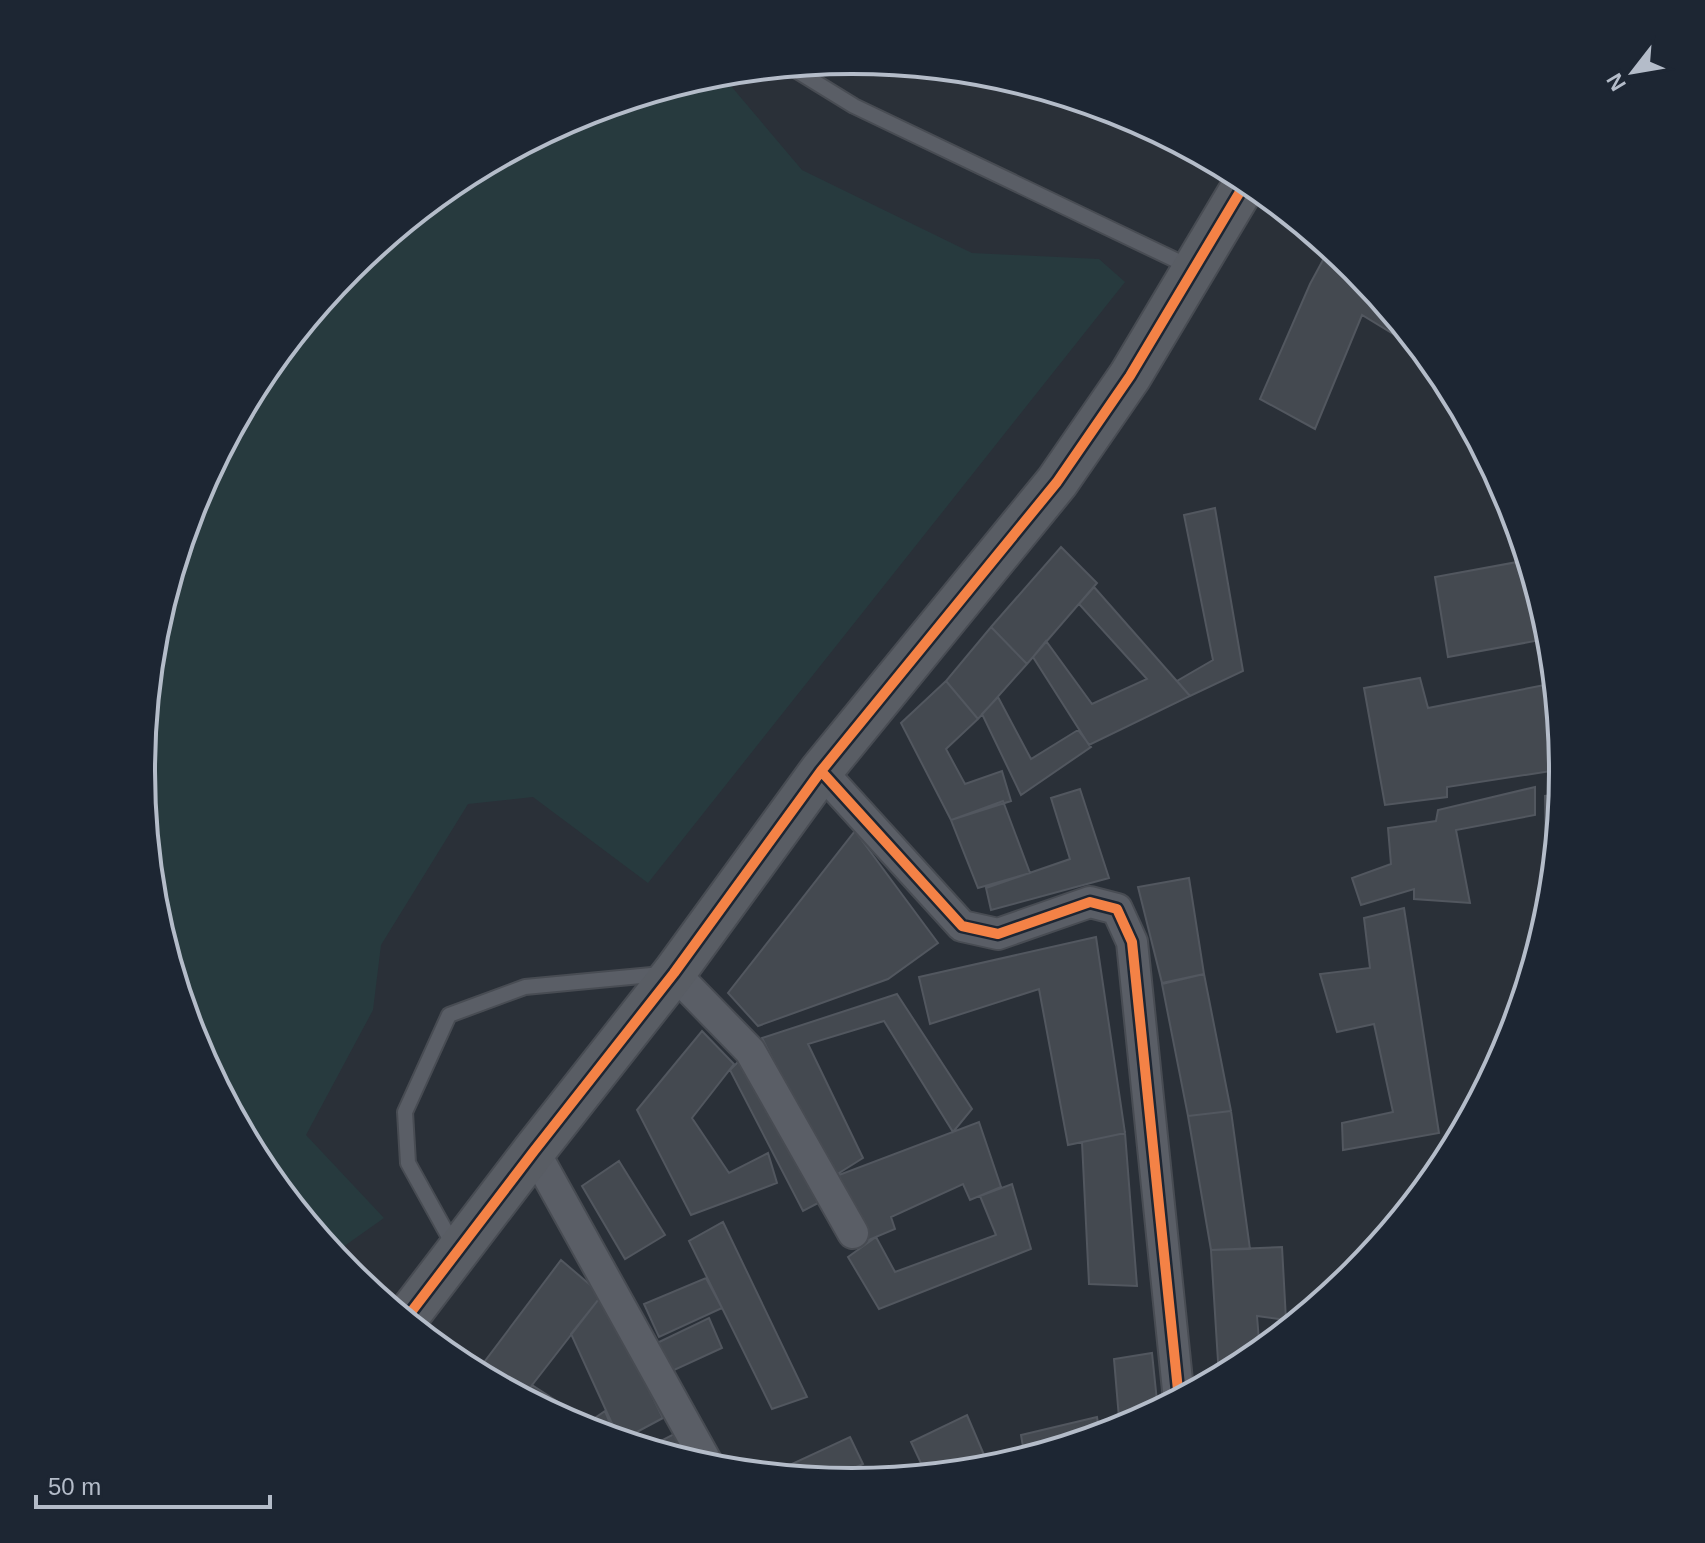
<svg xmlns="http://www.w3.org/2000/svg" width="1705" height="1543" viewBox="0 0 1705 1543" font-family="Helvetica,sans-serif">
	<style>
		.green { fill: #273a3e }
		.building { fill: #444950; stroke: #52575f; stroke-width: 2 }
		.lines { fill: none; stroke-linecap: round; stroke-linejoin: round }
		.lane-casing { stroke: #484c53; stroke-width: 18 }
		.street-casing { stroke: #484c53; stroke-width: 34 }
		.secondary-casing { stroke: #484c53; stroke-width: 46 }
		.lane { stroke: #5a5e66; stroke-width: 14 }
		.street { stroke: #5a5e66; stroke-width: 30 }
		.secondary { stroke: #595d64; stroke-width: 42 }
		.cycleway-casing { stroke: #1d2633; stroke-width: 15 }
		.cycleway { stroke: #f48246; stroke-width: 10 }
		.rim { fill: none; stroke: #b4bcc9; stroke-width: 4 }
	</style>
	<rect width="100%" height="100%" fill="#2a3038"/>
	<path class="green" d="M 720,73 L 802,170 L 972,253 L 1099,259 L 1125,282 L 648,883 L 533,797 L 468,804 L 381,945 L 373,1010 L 306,1135 L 384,1218 L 333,1254 L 261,1166 L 195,1043 L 155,910 L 141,771 L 155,632 L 195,499 L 261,376 L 350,268 L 458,180 L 581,114 Z"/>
	<path class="building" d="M 1330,247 L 1356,269 L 1375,292 L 1375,295 L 1380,298 L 1426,354 L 1362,315 L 1315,429 L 1260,399 L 1310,284 Z
		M 1469,422 L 1488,459 L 1476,462 Z
		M 1215,508 L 1243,671 L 1190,696 L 1177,681 L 1213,660 L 1184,515 Z
		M 1061,547 L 1097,583 L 1027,664 L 991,627 Z
		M 1528,560 L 1551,638 L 1448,657 L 1435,577 Z
		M 1094,587 L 1190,696 L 1089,745 L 1033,657 L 1046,641 L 1092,704 L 1147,679 L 1079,604 Z
		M 991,627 L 1027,664 L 978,719 L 946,681 Z
		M 1420,678 L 1428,708 L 1555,683 L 1564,769 L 1447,787 L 1447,797 L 1385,805 L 1364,688 Z
		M 946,681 L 978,719 L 946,749 L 965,784 L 1002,771 L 1011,801 L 951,820 L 901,723 Z
		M 998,697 L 1031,759 L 1078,730 L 1091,747 L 1021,795 L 982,714 Z
		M 1535,787 L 1535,815 L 1456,830 L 1470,903 L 1414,899 L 1414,889 L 1361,905 L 1352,878 L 1391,864 L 1388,828 L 1436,821 L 1438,810 Z
		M 1080,789 L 1109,878 L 991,910 L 986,888 L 1070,859 L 1051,798 Z
		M 1562,794 L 1550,909 L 1547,909 L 1545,796 Z
		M 1003,801 L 1030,873 L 978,888 L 951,820 Z
		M 855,831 L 938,943 L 888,979 L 758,1026 L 728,993 Z
		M 1189,878 L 1204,974 L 1162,983 L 1138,887 Z
		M 1404,908 L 1439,1133 L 1343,1150 L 1342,1123 L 1393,1112 L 1374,1024 L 1337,1032 L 1320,974 L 1370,968 L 1364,918 Z
		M 1096,937 L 1125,1133 L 1068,1145 L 1039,989 L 930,1024 L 919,977 Z
		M 1204,974 L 1231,1111 L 1188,1116 L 1162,984 Z
		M 897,994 L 972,1109 L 953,1132 L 884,1021 L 808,1044 L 863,1158 L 831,1178 L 762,1038 Z
		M 702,1031 L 734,1064 L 692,1118 L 729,1173 L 768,1153 L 777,1183 L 691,1215 L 637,1110 Z
		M 743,1057 L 822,1201 L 803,1211 L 730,1070 Z
		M 1231,1111 L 1250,1249 L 1211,1250 L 1188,1116 Z
		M 979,1122 L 1001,1187 L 970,1200 L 963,1184 L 891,1217 L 895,1229 L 864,1242 L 831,1178 Z
		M 1125,1133 L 1137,1286 L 1089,1284 L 1082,1142 Z
		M 619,1161 L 665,1235 L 625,1259 L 582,1186 Z
		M 1012,1184 L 1031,1249 L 879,1309 L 848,1257 L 876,1237 L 895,1272 L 996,1235 L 980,1196 Z
		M 723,1222 L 807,1397 L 772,1409 L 689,1241 Z
		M 1282,1247 L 1286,1320 L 1257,1316 L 1260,1353 L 1247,1363 L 1219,1377 L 1211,1250 Z
		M 561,1260 L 602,1295 L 522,1398 L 476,1373 Z
		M 706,1278 L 722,1308 L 659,1337 L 644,1304 Z
		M 602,1295 L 663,1418 L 620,1441 L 571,1334 Z
		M 709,1318 L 722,1348 L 672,1371 L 657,1343 Z
		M 1152,1353 L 1158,1411 L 1120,1430 L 1114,1359 Z
		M 532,1385 L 589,1422 L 605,1411 L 617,1440 L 580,1429 L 524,1399 Z
		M 967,1415 L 990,1469 L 927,1476 L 911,1442 Z
		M 1097,1417 L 1100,1436 L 1025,1459 L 1021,1435 Z
		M 678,1432 L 692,1463 L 645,1449 Z
		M 850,1437 L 863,1464 L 827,1480 L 768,1475 Z"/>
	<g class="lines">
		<defs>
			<path id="lane" d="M 789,66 L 854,106 L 1190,267
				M 454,1246 L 408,1163 L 405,1112 L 449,1015 L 525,987 L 662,974"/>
			<path id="street" d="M 821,771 L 962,926 L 998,934 L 1090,902 L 1117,909 L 1132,942 L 1179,1400
				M 674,973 L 750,1051 L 853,1233
				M 534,1151 L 710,1468"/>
			<path id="secondary" d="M 405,1320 L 534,1151 L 674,973 L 821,771 L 1057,482 L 1130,376 L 1247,180"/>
		</defs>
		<use href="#lane" class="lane-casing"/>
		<use href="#street" class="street-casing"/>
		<use href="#secondary" class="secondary-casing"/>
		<use href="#lane" class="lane"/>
		<use href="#street" class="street"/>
		<use href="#secondary" class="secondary"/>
		<defs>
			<path id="cycleway" d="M 821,771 L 962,926 L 998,934 L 1090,902 L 1117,909 L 1132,942 L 1179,1400
				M 405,1320 L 534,1151 L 674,973 L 821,771 L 1057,482 L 1130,376 L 1247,180"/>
		</defs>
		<use href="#cycleway" class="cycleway-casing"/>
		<use href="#cycleway" class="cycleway"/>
	</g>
	<path d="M0 0H1705V1543H0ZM155 771a697 697 0 1 1 1394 0a697 697 0 1 1-1394 0Z" fill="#1d2633" fill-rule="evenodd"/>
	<path class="rim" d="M155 771a697 697 0 1 1 1394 0a697 697 0 1 1-1394 0Z"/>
	<g transform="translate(1633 72) rotate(239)" stroke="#1d2633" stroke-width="6" paint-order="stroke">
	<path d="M0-6L14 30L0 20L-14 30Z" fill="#b4bcc9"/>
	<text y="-12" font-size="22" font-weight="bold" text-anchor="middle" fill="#b4bcc9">N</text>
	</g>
	<path d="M36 1495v12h234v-12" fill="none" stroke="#b4bcc9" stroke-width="4"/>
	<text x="48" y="1495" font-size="24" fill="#b4bcc9" stroke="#1d2633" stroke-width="6" paint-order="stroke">50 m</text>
</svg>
